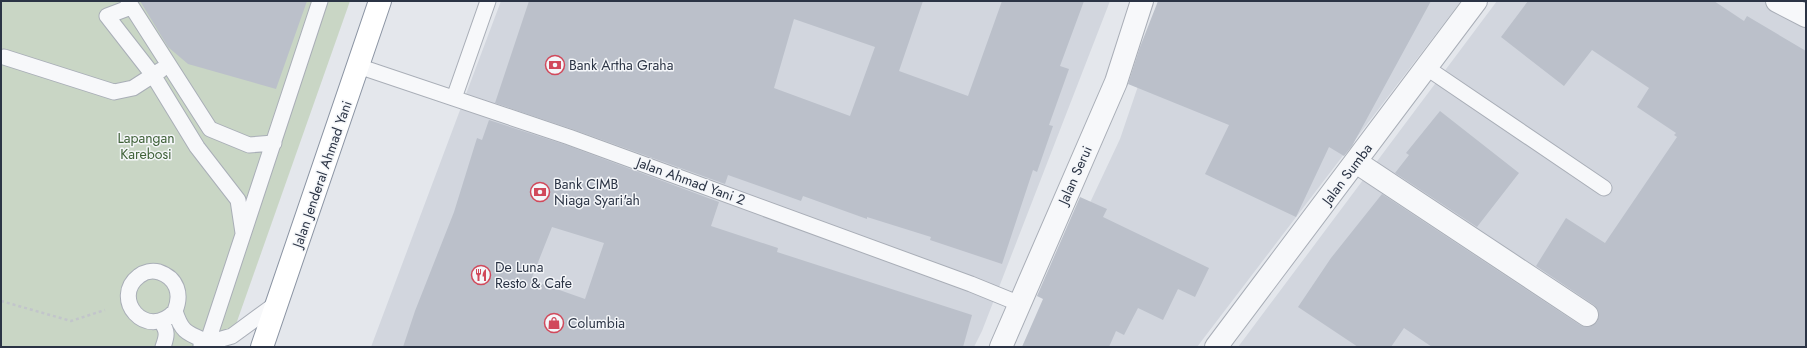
<svg xmlns="http://www.w3.org/2000/svg" width="1807" height="348" viewBox="0 0 1807 348" font-family="Jost,sans-serif">
	<style>
		.built { fill: #d2d6de }
		.green { fill: #c9d6c5 }
		.building { fill: #bbc0ca; fill-rule: evenodd }
		.lines { fill: none; stroke-linecap: round; stroke-linejoin: round }
		.service-casing { stroke: #a9aeb7; stroke-width: 17 }
		.minor-casing { stroke: #a9aeb7; stroke-width: 24 }
		.trunk-casing { stroke: #8b94a3; stroke-width: 24 }
		.path { stroke: #c2c5cb; stroke-width: 2.5; stroke-dasharray: 3 3; stroke-linecap: butt }
		.service { stroke: #f7f8fa; stroke-width: 15 }
		.minor { stroke: #f7f8fa; stroke-width: 22 }
		.trunk { stroke: #fff; stroke-width: 22 }
		.labels { text-anchor: middle; stroke-width: 3; stroke-linejoin: round; paint-order: stroke }
		.poi-label { font-size: 14px; fill: #2b3445; stroke: #f4f6f9; text-anchor: start }
		.park-label { font-size: 14px; fill: #3f6138; stroke: #f4f6f9 }
		.street-label { font-size: 14px; fill: #2b3445; stroke: #f4f6f9 }
	</style>
	<rect width="100%" height="100%" fill="#e4e7ec"/>
	<path class="built" d="M 501,1 L 1110,1 L 982,331 L 974,347 L 371,347 Z
		M 1167,1 L 1461,1 L 1197,347 L 1022,347 L 1120,139 Z
		M 1497,1 L 1806,1 L 1806,347 L 1238,347 Z"/>
	<path class="green" d="M 1,1 L 350,1 L 228,347 L 1,347 Z"/>
	<path class="building" d="M 140,1 L 307,1 L 276,89 L 188,64 L 168,47 Z
		M 529,1 L 923,1 L 899,71 L 968,96 L 1002,1 L 1084,1 L 1060,66 L 1069,69 L 1049,125 L 1053,126 L 1037,172 L 1033,170 L 1002,264 L 930,240 L 931,237 L 867,217 L 867,219 L 803,196 L 801,201 L 728,175 L 725,184 L 572,129 L 495,103 ZM 794,19 L 875,47 L 850,116 L 774,88 Z
		M 1158,1 L 1431,1 L 1352,146 L 1344,156 L 1329,147 L 1296,217 L 1205,174 L 1229,125 L 1128,84 L 1140,47 Z
		M 1528,1 L 1714,1 L 1744,21 L 1747,16 L 1806,51 L 1806,347 L 1432,347 L 1404,328 L 1391,347 L 1358,347 L 1298,307 L 1331,258 L 1382,194 L 1580,325 L 1587,327 L 1592,326 L 1597,322 L 1599,315 L 1598,310 L 1594,305 L 1536,266 L 1566,218 L 1605,243 L 1677,137 L 1674,135 L 1676,133 L 1637,107 L 1649,88 L 1592,50 L 1564,86 L 1501,37 Z
		M 1440,111 L 1519,173 L 1477,227 L 1395,173 L 1409,155 L 1406,153 Z
		M 489,120 L 566,145 L 719,202 L 711,226 L 778,248 L 777,252 L 972,315 L 963,347 L 403,347 L 415,311 L 454,212 L 477,138 L 482,140 ZM 552,227 L 604,243 L 585,299 L 531,280 Z
		M 1080,197 L 1107,209 L 1103,217 L 1209,268 L 1195,297 L 1178,289 L 1163,320 L 1138,308 L 1124,335 L 1116,331 L 1109,347 L 1022,347 L 1043,299 L 1037,296 Z"/>
	<g class="lines">
		<defs>
			<path id="service" d="M 128,1 L 210,129 L 249,145 L 274,143
				M 131,7 L 107,16 L 153,75 L 197,147 L 238,200 L 243,233
				M 4,57 L 114,92 L 133,88 L 161,70
				M 358,66 L 569,137 L 971,284 L 1020,304
				M 1427,68 L 1604,188
				M 454,98 L 488,1
				M 175,311 C 146,342 110,298 139,276 C 144,272 152,270 159,272 C 177,278 182,294 175,311 C 182,333 187,333 208,342
				M 161,322 C 168,331 167,336 163,347
				M 201,345 L 232,336 L 277,303
				M 206,347 L 320,1"/>
			<path id="minor" d="M 1777,1 L 1806,16
				M 1356,162 L 1587,315
				M 1001,347 L 1116,82 L 1142,1
				M 1216,347 L 1476,1"/>
			<path id="trunk" d="M 262,347 L 380,1"/>
		</defs>
		<use href="#service" class="service-casing"/>
		<use href="#minor" class="minor-casing"/>
		<use href="#trunk" class="trunk-casing"/>
		<path class="path" d="M 1,301 L 71,321 L 105,310"/>
		<use href="#service" class="service"/>
		<use href="#minor" class="minor"/>
		<use href="#trunk" class="trunk"/>
	</g>
	<defs>
		<symbol id="bank-ring" viewBox="-11 -11 22 22"><circle r="9.5" fill="#f4f6f9" stroke="#d1495b" stroke-width="1.5"/><path d="M-6-4H6V4H-6ZM0-2.3a2.3 2.3 0 1 0 0 4.6a2.3 2.3 0 1 0 0-4.6Z" fill="#d1495b"/></symbol>
		<symbol id="restaurant-ring" viewBox="-11 -11 22 22"><circle r="9.5" fill="#f4f6f9" stroke="#d1495b" stroke-width="1.5"/><path d="M-5-6h1v4h1v-4h1v4h1v-4h1v5L-1.5 .5V6h-2V.5L-5-1ZM5-6V6H3V1.5H1.5Q1.5-4 5-6Z" fill="#d1495b"/></symbol>
		<symbol id="shop-ring" viewBox="-11 -11 22 22"><circle r="9.5" fill="#f4f6f9" stroke="#d1495b" stroke-width="1.5"/><path d="M-5-2.5h2.3a2.7 3.5 0 0 1 5.4 0H5L5.5 6h-11ZM-1.5-2.5h3a1.5 2.3 0 0 0-3 0Z" fill="#d1495b"/></symbol>
	</defs>
	<g fill-rule="evenodd">
		<use href="#bank-ring" x="544" y="54" width="22" height="22"/>
		<use href="#bank-ring" x="529" y="181" width="22" height="22"/>
		<use href="#restaurant-ring" x="470" y="264" width="22" height="22"/>
		<use href="#shop-ring" x="543" y="312" width="22" height="22"/>
	</g>
	<g class="labels">
		<g class="poi-label">
			<text x="569" y="70">Bank Artha Graha</text>
			<text x="554" y="189">Bank CIMB<tspan x="554" dy="16">Niaga Syari'ah</tspan></text>
			<text x="495" y="272">De Luna<tspan x="495" dy="16">Resto &amp; Cafe</tspan></text>
			<text x="568" y="328">Columbia</text>
		</g>
		<g class="park-label">
			<text x="146" y="143">Lapangan<tspan x="146" dy="16">Karebosi</tspan></text>
		</g>
		<g class="street-label">
			<text transform="translate(322 174) rotate(-71)" y="5">Jalan Jenderal Ahmad Yani</text>
			<text transform="translate(1347 174) rotate(-53)" y="5">Jalan Sumba</text>
			<text transform="translate(1075 175) rotate(-66)" y="5">Jalan Serui</text>
			<text transform="translate(691 181) rotate(20)" y="5">Jalan Ahmad Yani 2</text>
		</g>
	</g>
	<rect width="1807" height="348" fill="none" stroke="#2b3445" stroke-width="4"/>
</svg>
